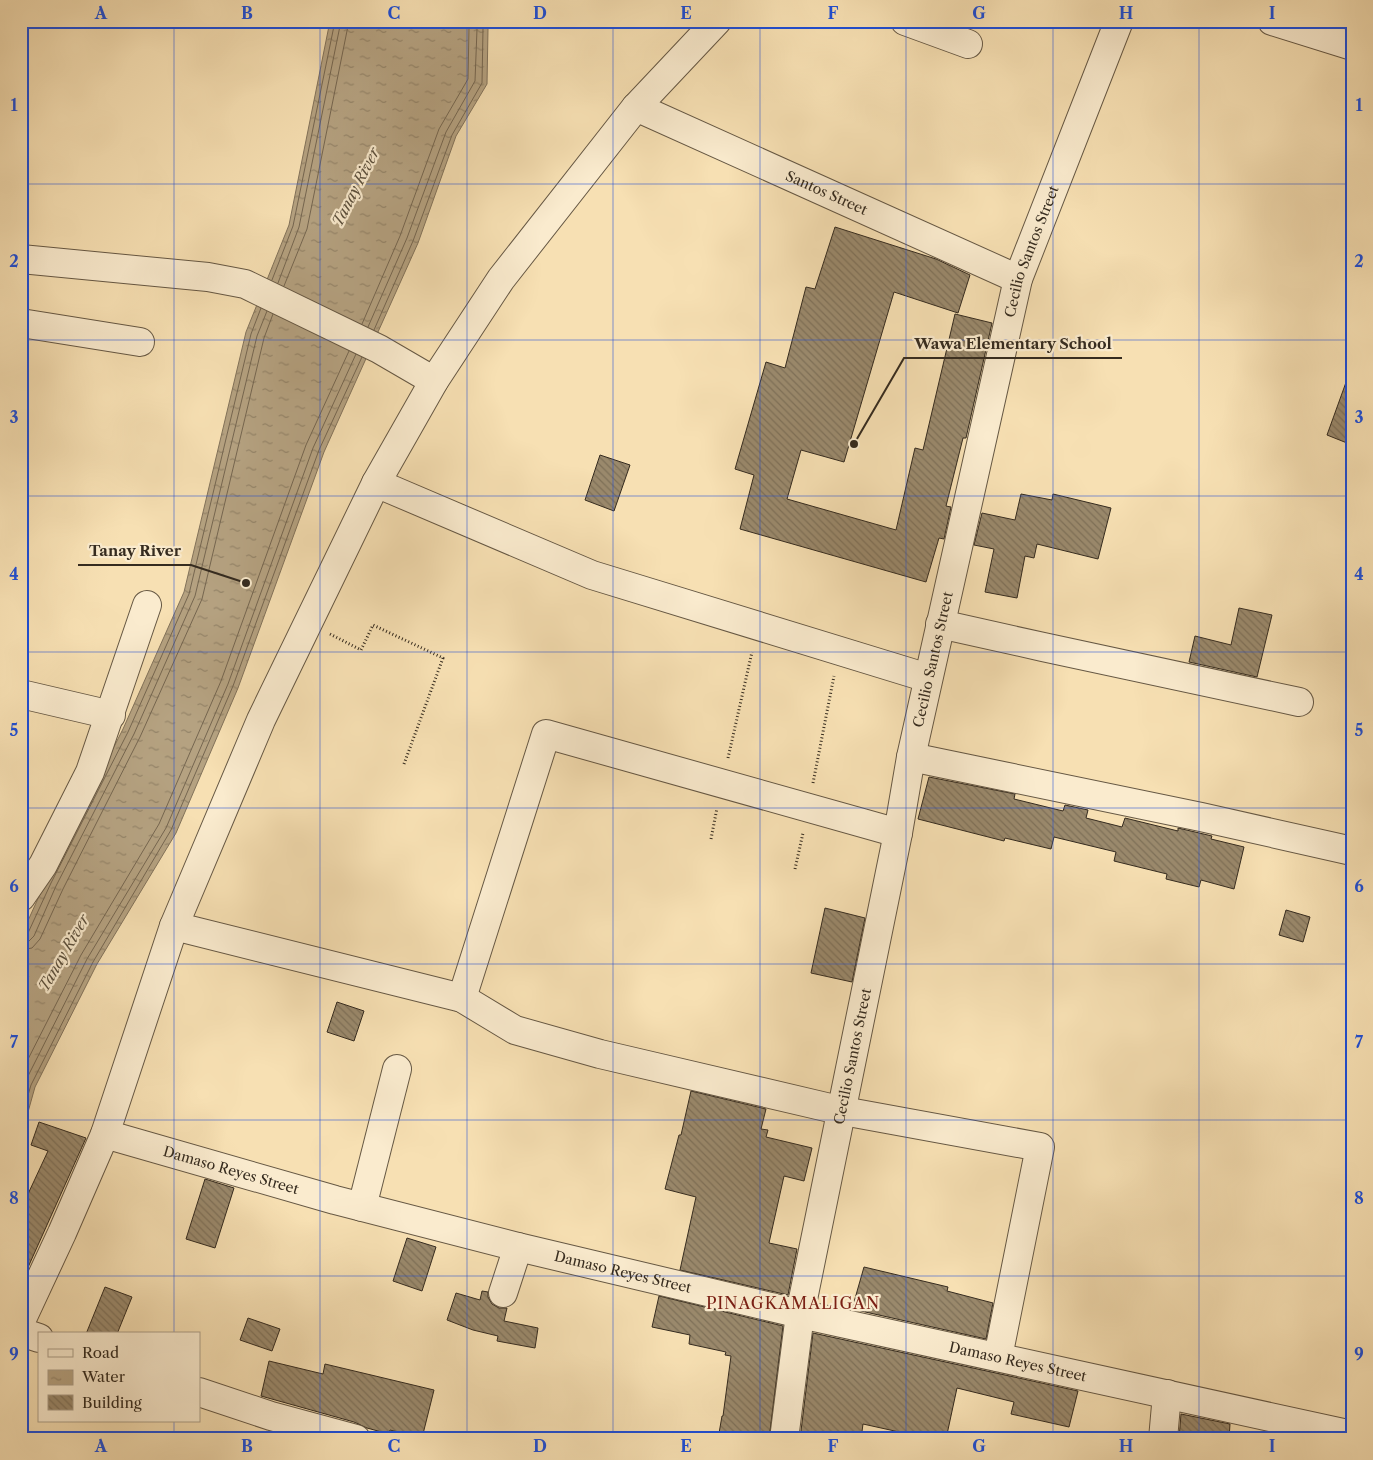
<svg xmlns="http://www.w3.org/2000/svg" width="1373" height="1460" viewBox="0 0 1373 1460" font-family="'Libre Caslon Text',serif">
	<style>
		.water { fill: url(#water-ripples); stroke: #82725a }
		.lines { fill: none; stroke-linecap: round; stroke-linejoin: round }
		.shore { stroke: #756650; stroke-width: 1 }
		.building { fill: url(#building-back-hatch); stroke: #352b1f }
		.minor-casing { stroke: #665844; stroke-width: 30 }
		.path { stroke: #352b1f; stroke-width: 3; stroke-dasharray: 1 2.5; stroke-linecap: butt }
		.minor { stroke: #faebce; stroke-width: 28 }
		.grid { fill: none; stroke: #1d4ed8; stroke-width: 1; stroke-opacity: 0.55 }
		.labels { text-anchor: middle; stroke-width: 4.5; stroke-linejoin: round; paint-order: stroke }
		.street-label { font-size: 14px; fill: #352b1f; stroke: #faebce }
		.water-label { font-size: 15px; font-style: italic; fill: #5b4f3c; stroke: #faebce }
		.quarter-label { font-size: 16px; letter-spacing: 1px; fill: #7a1f14; stroke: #faebce }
		.leader { fill: none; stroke: #352b1f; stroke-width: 2 }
		.callout-dot { fill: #352b1f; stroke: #faebce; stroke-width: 2 }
		.callout-label { font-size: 15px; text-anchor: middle; font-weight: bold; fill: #352b1f; stroke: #faebce; stroke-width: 4.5; stroke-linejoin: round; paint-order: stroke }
		.neatline { fill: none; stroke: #1d4ed8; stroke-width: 2 }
		.grid-label { font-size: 16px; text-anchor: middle; font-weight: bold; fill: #1d4ed8 }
	</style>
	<defs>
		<pattern id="water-ripples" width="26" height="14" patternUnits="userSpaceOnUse" patternTransform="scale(1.25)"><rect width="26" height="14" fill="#b5a281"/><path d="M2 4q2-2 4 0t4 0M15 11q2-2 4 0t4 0" fill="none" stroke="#948469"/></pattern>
		<pattern id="building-back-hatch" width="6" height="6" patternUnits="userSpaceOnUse" patternTransform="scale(1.25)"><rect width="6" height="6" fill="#9a896c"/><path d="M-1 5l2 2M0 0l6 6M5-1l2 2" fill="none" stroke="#7e7058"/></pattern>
	</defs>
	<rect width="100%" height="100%" fill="#f7e0b3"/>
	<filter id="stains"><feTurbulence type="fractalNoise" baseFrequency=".004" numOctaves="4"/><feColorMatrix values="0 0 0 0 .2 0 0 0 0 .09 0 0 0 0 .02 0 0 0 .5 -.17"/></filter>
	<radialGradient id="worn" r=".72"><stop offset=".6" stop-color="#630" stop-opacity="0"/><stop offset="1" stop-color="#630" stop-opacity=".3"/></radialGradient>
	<path class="water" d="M 330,21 L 496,21 L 488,29 L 487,84 L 456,136 L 418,243 L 324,452 L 238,688 L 176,833 L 97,964 L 35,1087 L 21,1137 L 21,936 L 46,881 L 123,729 L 184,592 L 246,332 L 289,225 Z"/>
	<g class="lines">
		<path class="shore" d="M 272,280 L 293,226 L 335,21
			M 278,283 L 299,227 L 341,21
			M 284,286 L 307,229 L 349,21
			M 362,324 L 400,236 L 439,129 L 468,79 L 469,28 L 471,21
			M 368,327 L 407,238 L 446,132 L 475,81 L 477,29 L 480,21
			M 374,330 L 413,241 L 452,135 L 482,83 L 483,29 L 489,21
			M 21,936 L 25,936 L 28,933 L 51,883 L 128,732 L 189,594 L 251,334 L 261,308
			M 21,943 L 29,941 L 34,936 L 56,886 L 134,734 L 195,596 L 257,336 L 267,311
			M 21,950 L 32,948 L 40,939 L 63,889 L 140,737 L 202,599 L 264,338 L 273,314
			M 21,1073 L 81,955 L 159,824 L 221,681 L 306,445 L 349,351
			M 21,1095 L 25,1082 L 87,959 L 166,828 L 228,684 L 313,448 L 356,354
			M 21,1119 L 31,1085 L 93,962 L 171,830 L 233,686 L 319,450 L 362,357"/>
	</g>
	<path class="building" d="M 835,227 L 936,259 L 970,275 L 958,313 L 894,292 L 844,462 L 801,450 L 787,499 L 896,530 L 915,448 L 923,450 L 955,314 L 992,323 L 966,438 L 963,438 L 946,506 L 951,507 L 944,539 L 939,538 L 926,582 L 740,529 L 754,475 L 735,469 L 766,362 L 785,368 L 806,287 L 815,289 Z
		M 1349,374 L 1352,374 L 1352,445 L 1327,435 Z
		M 600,455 L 630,465 L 614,511 L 585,500 Z
		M 1021,494 L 1052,500 L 1053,494 L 1111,508 L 1098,559 L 1037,544 L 1034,558 L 1025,556 L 1017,598 L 985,592 L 994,549 L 974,545 L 982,513 L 1015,520 Z
		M 1239,608 L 1272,615 L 1257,677 L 1189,662 L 1195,636 L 1231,645 Z
		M 929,777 L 1015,794 L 1014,799 L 1063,811 L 1065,805 L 1088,810 L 1086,818 L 1122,827 L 1125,818 L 1178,831 L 1178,828 L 1212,836 L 1211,839 L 1244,847 L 1234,889 L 1201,880 L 1199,887 L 1166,879 L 1167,874 L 1114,861 L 1116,852 L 1054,837 L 1051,849 L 1005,838 L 1004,841 L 918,819 Z
		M 825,908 L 865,918 L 852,982 L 811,973 Z
		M 1286,910 L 1310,917 L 1303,942 L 1279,935 Z
		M 337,1002 L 364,1011 L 354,1041 L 327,1032 Z
		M 691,1091 L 766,1109 L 761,1129 L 768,1130 L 766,1137 L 812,1148 L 804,1181 L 784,1176 L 769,1243 L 797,1249 L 788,1295 L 680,1270 L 696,1197 L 665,1189 L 679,1135 L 681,1135 Z
		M 39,1122 L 86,1138 L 21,1283 L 21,1209 L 48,1151 L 31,1145 Z
		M 205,1179 L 234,1188 L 215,1248 L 186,1239 Z
		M 407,1238 L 436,1247 L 422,1291 L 393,1281 Z
		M 864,1267 L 948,1287 L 947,1291 L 993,1303 L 986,1339 L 852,1309 Z
		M 105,1287 L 132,1297 L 117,1334 L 86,1334 Z
		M 482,1291 L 488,1292 L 488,1297 L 492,1304 L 499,1308 L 507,1308 L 504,1321 L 538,1328 L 535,1348 L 497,1341 L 498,1336 L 473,1330 L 447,1320 L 456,1293 L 480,1300 Z
		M 659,1296 L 783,1326 L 769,1439 L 718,1439 L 722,1416 L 723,1416 L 731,1356 L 725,1355 L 726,1352 L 689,1344 L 690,1335 L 652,1327 Z
		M 248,1318 L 280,1329 L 272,1351 L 240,1340 Z
		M 813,1333 L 1078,1391 L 1069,1427 L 1011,1414 L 1014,1402 L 957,1388 L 946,1439 L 931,1439 L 863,1424 L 861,1439 L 800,1439 Z
		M 269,1361 L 323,1374 L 325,1364 L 434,1390 L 422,1438 L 390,1430 L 389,1434 L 367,1428 L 354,1422 L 261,1396 Z
		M 1181,1414 L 1230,1424 L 1229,1439 L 1179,1439 Z"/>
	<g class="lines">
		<defs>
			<g id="minor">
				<path d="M 905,21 L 968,44"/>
				<path d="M 1272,21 L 1352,46"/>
				<path id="s1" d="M 636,107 L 1018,279"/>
				<path d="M 21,259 L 208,277 L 245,284 L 379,349 L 434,381"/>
				<path d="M 21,323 L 140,342"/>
				<path d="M 376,483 L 592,575 L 928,678"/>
				<path d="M 940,624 L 1043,647 L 1299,702"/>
				<path d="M 21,694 L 111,715"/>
				<path d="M 911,757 L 1201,817 L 1352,851"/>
				<path d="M 21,897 L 43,865 L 90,772 L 147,605"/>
				<path d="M 174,926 L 462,998 L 515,1030 L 600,1054 L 843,1111 L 1040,1147 L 998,1357"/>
				<path d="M 462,998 L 546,734 L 898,833"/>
				<path id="s2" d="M 105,1134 L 335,1200 L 518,1247 L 800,1314 L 1352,1435"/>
				<path d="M 362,1207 L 397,1069"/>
				<path d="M 503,1293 L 518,1247"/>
				<path d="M 21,1321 L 62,1233 L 105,1134 L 174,926 L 261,720 L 376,483 L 434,381 L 501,279 L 636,107 L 717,21"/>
				<path d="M 21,1332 L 39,1338"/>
				<path d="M 199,1392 L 271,1416 L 356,1439"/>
				<path id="s3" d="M 784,1439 L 800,1314 L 898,833 L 911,757 L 1018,279 L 1119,21"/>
				<path d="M 1163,1439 L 1167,1394"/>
			</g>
		</defs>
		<use href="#minor" class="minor-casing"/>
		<path class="path" d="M 330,634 L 361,650 L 373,625 L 443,658 L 404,764
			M 728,758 L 752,652
			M 813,783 L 834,676
			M 711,839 L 717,808
			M 795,869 L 803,833"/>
		<use href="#minor" class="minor"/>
	</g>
	<path class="grid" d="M 174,21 L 174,1334M 320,21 L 320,1439M 467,21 L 467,1439M 613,21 L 613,1439M 760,21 L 760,1439M 906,21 L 906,1439M 1053,21 L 1053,1439M 1199,21 L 1199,1439M 21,184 L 1352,184M 21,340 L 1352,340M 21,496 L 1352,496M 21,652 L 1352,652M 21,808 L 1352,808M 21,964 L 1352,964M 21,1120 L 1352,1120M 21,1276 L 1352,1276M 174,1421 L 174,1439"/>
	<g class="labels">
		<g class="street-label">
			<text dy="5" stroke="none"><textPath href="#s1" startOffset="209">Santos Street</textPath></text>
			<text dy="5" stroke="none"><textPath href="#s3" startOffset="1214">Cecilio Santos Street</textPath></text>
			<text dy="5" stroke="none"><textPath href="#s3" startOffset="794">Cecilio Santos Street</textPath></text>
			<text dy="5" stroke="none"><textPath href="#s3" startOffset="389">Cecilio Santos Street</textPath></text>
			<text dy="5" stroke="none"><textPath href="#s2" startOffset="131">Damaso Reyes Street</textPath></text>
			<text dy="5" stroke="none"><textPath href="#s2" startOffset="536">Damaso Reyes Street</textPath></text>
			<text dy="5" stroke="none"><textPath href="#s2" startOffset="941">Damaso Reyes Street</textPath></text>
		</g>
		<g class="water-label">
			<text transform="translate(356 187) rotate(-63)" y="5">Tanay River</text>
			<text transform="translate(64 953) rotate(-60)" y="5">Tanay River</text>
		</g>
		<g class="quarter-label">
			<text x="793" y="1309">PINAGKAMALIGAN</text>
		</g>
	</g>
	<path class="leader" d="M854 444L904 358H1122M246 583L191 565H78"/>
	<g class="callout-dot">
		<circle cx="854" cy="444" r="5"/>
		<circle cx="246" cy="583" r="5"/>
	</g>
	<g class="callout-label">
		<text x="1013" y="349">Wawa Elementary School</text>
		<text x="135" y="556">Tanay River</text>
	</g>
	<rect width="1373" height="1460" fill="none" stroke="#f7e0b3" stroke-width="55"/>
	<rect x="38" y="1332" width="162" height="90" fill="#faebce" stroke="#ab9e88"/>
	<rect x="48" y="1349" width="25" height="8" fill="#faebce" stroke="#ab9e88"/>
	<text x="82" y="1358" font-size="15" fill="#352b1f">Road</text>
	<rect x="48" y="1370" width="25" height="15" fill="url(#water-ripples)" stroke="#ab9e88"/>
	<text x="82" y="1382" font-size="15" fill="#352b1f">Water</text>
	<rect x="48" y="1395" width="25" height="15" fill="url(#building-back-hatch)" stroke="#ab9e88"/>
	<text x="82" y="1408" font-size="15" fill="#352b1f">Building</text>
	<rect x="28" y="28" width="1318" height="1404" class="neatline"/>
	<g class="grid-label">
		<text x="101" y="19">A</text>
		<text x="247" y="19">B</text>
		<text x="394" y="19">C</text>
		<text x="540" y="19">D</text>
		<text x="686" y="19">E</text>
		<text x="833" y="19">F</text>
		<text x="979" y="19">G</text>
		<text x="1126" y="19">H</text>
		<text x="1272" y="19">I</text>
		<text x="14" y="111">1</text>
		<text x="1359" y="111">1</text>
		<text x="14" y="267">2</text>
		<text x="1359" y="267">2</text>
		<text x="14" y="423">3</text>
		<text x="1359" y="423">3</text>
		<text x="14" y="580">4</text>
		<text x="1359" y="580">4</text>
		<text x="14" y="736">5</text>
		<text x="1359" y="736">5</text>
		<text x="14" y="892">6</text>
		<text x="1359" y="892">6</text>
		<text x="14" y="1048">7</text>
		<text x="1359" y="1048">7</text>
		<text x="14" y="1204">8</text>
		<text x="1359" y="1204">8</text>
		<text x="14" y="1360">9</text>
		<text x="1359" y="1360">9</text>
		<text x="101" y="1452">A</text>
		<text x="247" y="1452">B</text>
		<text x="394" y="1452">C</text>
		<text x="540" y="1452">D</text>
		<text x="686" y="1452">E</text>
		<text x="833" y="1452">F</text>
		<text x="979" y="1452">G</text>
		<text x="1126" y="1452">H</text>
		<text x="1272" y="1452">I</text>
	</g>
	<rect width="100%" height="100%" filter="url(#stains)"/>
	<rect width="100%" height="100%" fill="url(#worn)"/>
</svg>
